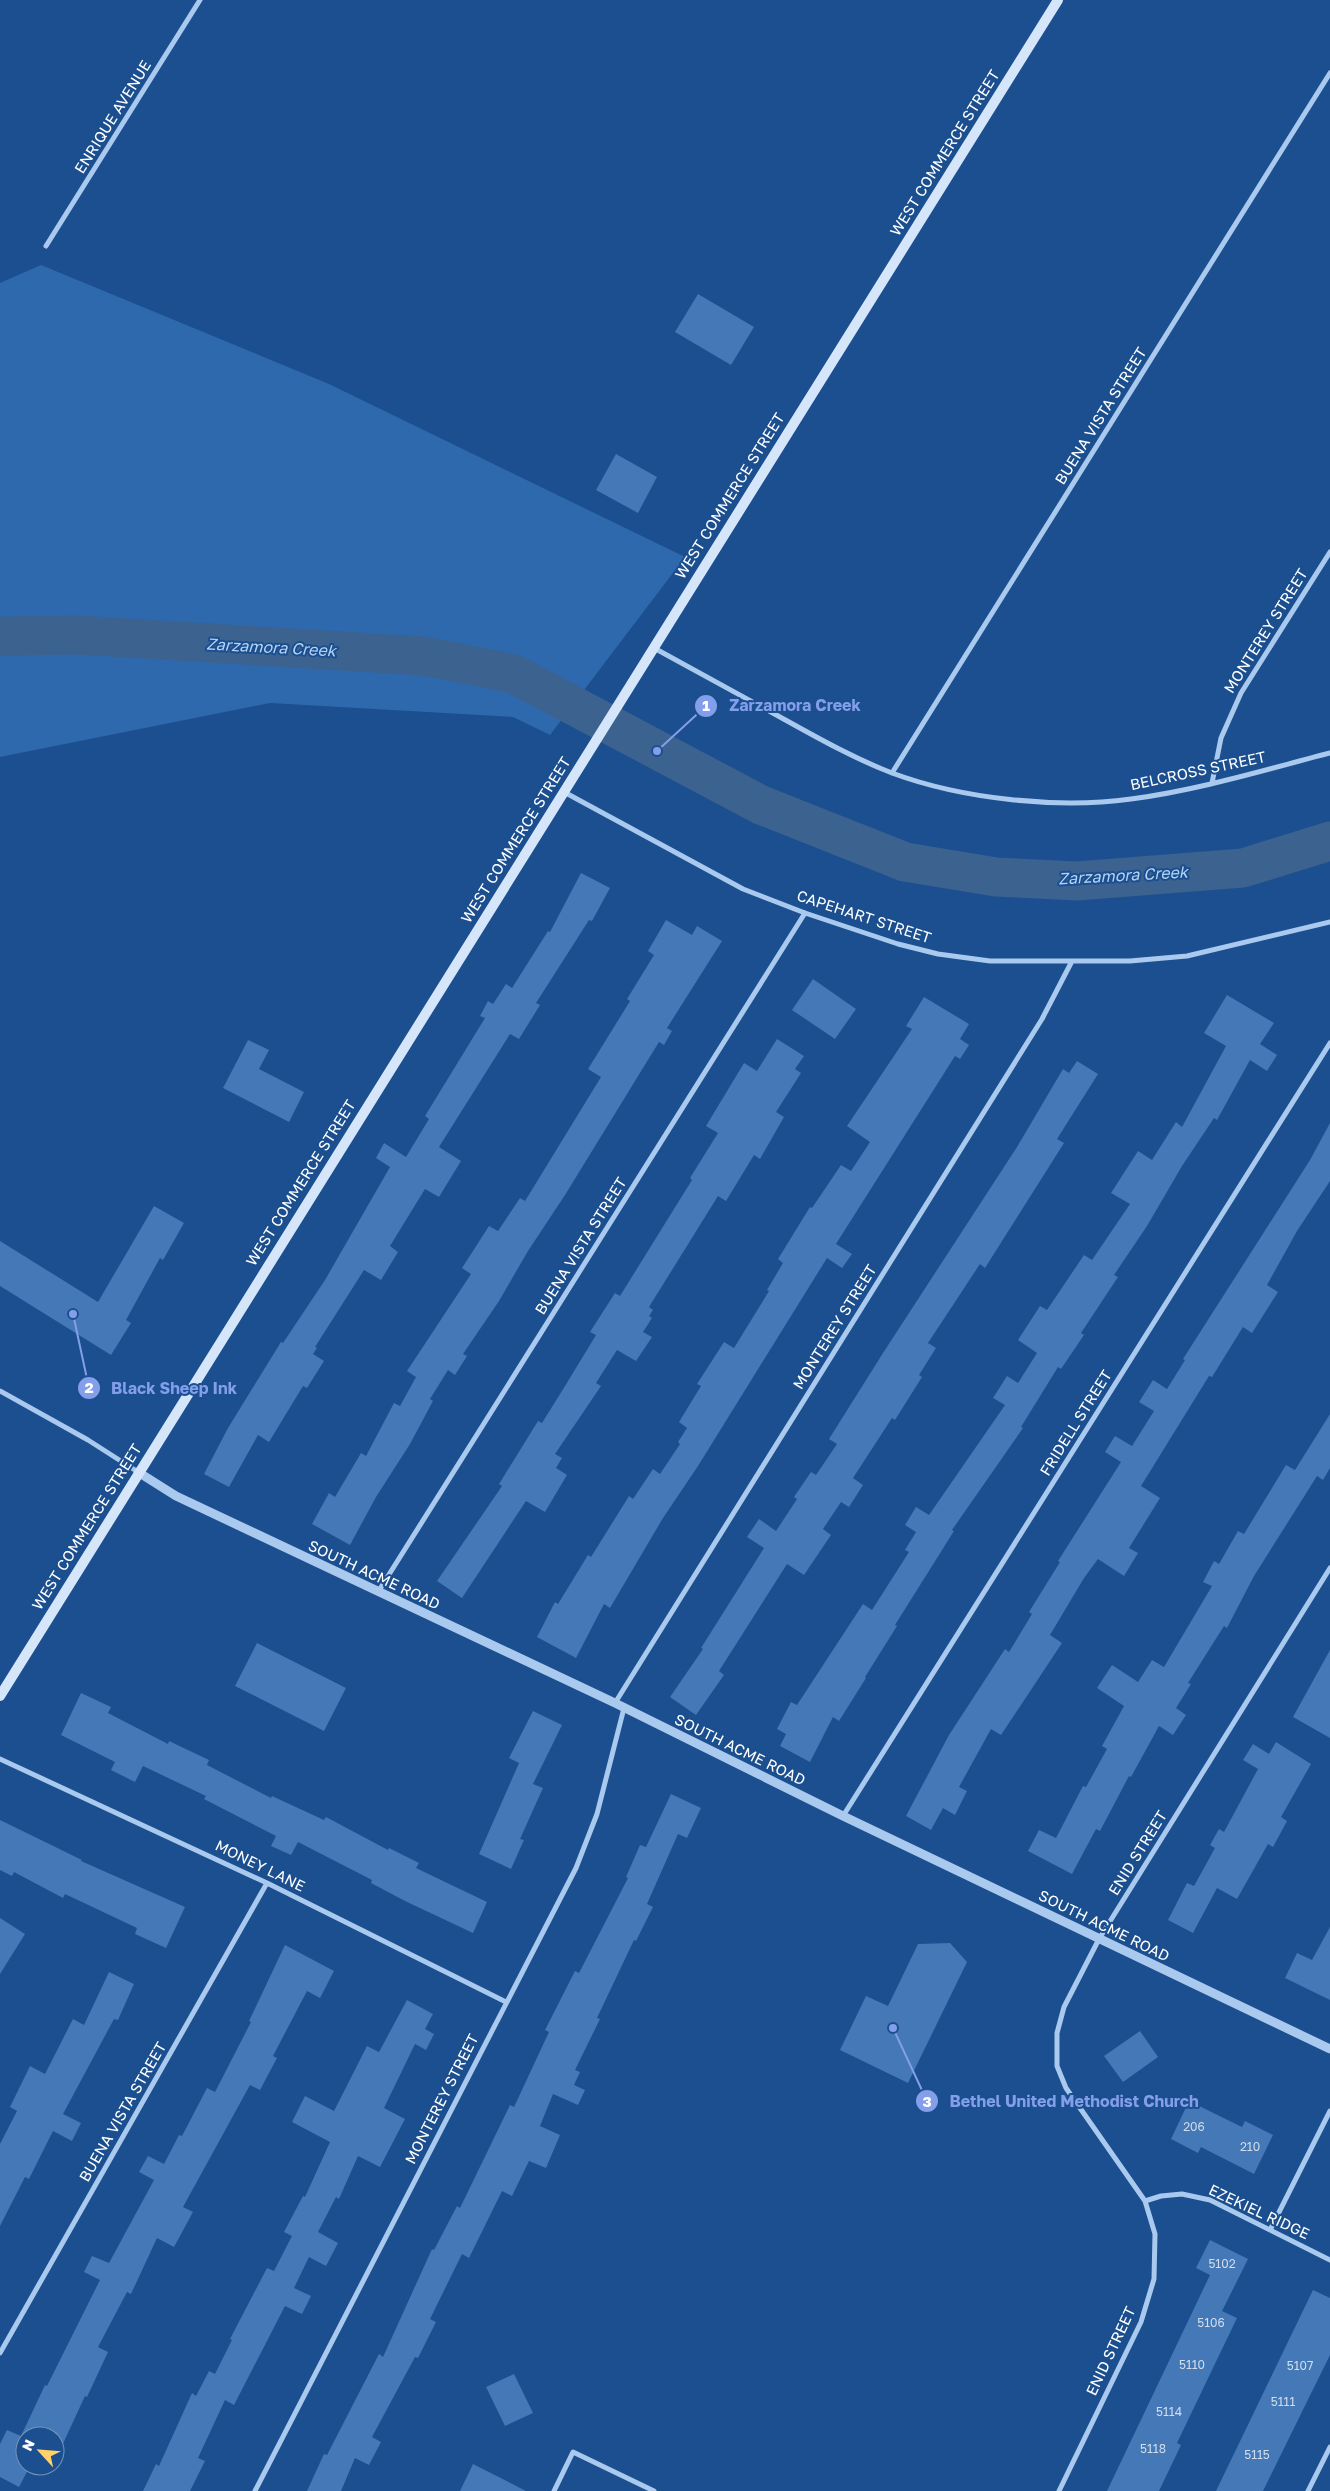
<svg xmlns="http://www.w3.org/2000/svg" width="1330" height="2491" viewBox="0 0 1330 2491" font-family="'Golos Text',sans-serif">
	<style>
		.green { fill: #2e69ad }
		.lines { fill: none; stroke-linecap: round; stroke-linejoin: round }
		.river { stroke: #3c6290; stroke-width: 39 }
		.building { fill: #4478b7 }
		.minor { stroke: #a9c9ee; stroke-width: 5 }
		.tertiary { stroke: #a9c9ee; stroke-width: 9 }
		.secondary { stroke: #d6e6fa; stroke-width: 10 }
		.labels { text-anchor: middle; stroke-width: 4; stroke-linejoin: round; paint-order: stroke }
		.number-label { font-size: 12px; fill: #d0dded }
		.street-label { font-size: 15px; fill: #fff; stroke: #1b4f8f }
		.water-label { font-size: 16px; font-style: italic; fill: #b5d3f5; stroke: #1b4f8f }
		.leader { fill: none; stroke: #839eea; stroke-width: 2 }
		.callout-dot { fill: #839eea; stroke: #1b4f8f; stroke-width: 2 }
		.mark-label { font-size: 15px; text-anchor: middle; font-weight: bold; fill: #fff }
		.callout-label { font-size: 16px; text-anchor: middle; font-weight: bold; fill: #839eea; stroke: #1b4f8f; stroke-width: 4; stroke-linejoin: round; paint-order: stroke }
	</style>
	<rect width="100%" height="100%" fill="#1b4f8f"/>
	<path class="green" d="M 41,265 L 329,384 L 685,557 L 550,735 L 513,717 L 270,703 L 0,757 L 0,283 Z"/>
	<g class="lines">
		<path class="river" d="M 0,636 L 78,635 L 424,656 L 514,674 L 761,805 L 905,862 L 996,877 L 1077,881 L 1243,868 L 1330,841"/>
	</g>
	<path class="building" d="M 698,294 L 754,327 L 731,365 L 675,332 Z
		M 616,454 L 657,477 L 638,513 L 596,490 Z
		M 581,873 L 610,888 L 592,921 L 589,920 L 536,1003 L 540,1005 L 519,1039 L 510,1034 L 439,1147 L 461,1161 L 439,1197 L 425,1189 L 390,1246 L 398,1252 L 381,1280 L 364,1270 L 315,1347 L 317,1348 L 313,1354 L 324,1361 L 307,1388 L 303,1386 L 269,1442 L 258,1435 L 229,1487 L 204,1474 L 228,1428 L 281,1342 L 283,1343 L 325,1280 L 390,1167 L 376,1158 L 384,1143 L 406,1157 L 429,1119 L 425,1116 L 485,1018 L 480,1016 L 488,1001 L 493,1004 L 506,984 L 512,988 L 548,931 L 550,932 Z
		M 666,920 L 692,935 L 697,926 L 722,941 L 667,1028 L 672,1031 L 664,1045 L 659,1042 L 565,1195 L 528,1251 L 499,1301 L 463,1354 L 467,1356 L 455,1375 L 448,1370 L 430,1399 L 433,1401 L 410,1444 L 376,1497 L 350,1545 L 312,1524 L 329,1493 L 335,1497 L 361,1453 L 366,1456 L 394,1403 L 400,1406 L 416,1377 L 407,1371 L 471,1274 L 462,1268 L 489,1226 L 498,1231 L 520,1198 L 525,1201 L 601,1077 L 588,1069 L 630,1001 L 627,999 L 654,955 L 648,951 Z
		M 813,979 L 856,1009 L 835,1039 L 792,1010 Z
		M 1227,995 L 1274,1023 L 1260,1044 L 1277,1055 L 1267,1071 L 1250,1060 L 1217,1120 L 1214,1118 L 1182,1166 L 1147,1226 L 1114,1275 L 1118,1277 L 1081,1333 L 1084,1335 L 1061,1369 L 1058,1367 L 1021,1427 L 1023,1428 L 952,1530 L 954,1531 L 895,1625 L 897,1626 L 865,1677 L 866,1678 L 839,1721 L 833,1717 L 810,1762 L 780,1746 L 786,1734 L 777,1729 L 791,1702 L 797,1705 L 863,1604 L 872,1610 L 909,1552 L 905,1550 L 916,1532 L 905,1525 L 916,1507 L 929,1515 L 1005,1405 L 993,1398 L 1007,1376 L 1018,1383 L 1037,1353 L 1018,1340 L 1040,1306 L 1047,1310 L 1084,1255 L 1092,1260 L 1130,1204 L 1111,1193 L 1138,1151 L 1152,1160 L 1176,1122 L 1182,1127 L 1226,1046 L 1204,1033 Z
		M 924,997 L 969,1024 L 960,1039 L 969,1045 L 960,1059 L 955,1056 L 836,1244 L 852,1254 L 842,1268 L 827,1258 L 698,1466 L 663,1518 L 610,1608 L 604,1604 L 576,1658 L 537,1637 L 555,1602 L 558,1604 L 588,1555 L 591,1557 L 629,1496 L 633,1499 L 653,1469 L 660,1474 L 680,1444 L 678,1442 L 687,1428 L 679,1422 L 701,1386 L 697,1384 L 724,1342 L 734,1348 L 769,1291 L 767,1290 L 783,1263 L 778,1259 L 810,1207 L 812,1208 L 841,1165 L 851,1171 L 870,1142 L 847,1126 L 912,1029 L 906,1026 Z
		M 777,1039 L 804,1056 L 795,1069 L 801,1073 L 776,1112 L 784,1117 L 760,1159 L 754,1155 L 726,1201 L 718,1196 L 649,1307 L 653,1310 L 649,1316 L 652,1318 L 643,1332 L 652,1337 L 636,1361 L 617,1350 L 596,1383 L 601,1386 L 555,1454 L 562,1458 L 556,1468 L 567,1475 L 545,1512 L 526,1501 L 462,1598 L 437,1581 L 502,1486 L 499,1484 L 538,1421 L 542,1423 L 565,1386 L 596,1335 L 590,1332 L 615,1293 L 620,1296 L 692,1180 L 690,1178 L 718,1133 L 706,1126 L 744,1063 L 757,1071 Z
		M 248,1040 L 269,1050 L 259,1069 L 304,1092 L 289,1122 L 223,1088 Z
		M 1077,1061 L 1098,1074 L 1057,1139 L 1064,1143 L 985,1268 L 980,1264 L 928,1343 L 936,1348 L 919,1375 L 922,1377 L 895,1420 L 892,1418 L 853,1478 L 863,1485 L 849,1507 L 841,1502 L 823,1529 L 831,1535 L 804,1575 L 787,1564 L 719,1671 L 724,1675 L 696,1715 L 670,1697 L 703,1649 L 701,1648 L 764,1548 L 747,1537 L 759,1519 L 776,1531 L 797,1499 L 794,1497 L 811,1472 L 816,1475 L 837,1444 L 829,1439 L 883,1353 L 1017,1147 L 1063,1069 L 1069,1073 Z
		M 1330,1123 L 1330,1181 L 1297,1231 L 1267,1285 L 1278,1292 L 1252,1333 L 1243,1327 L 1212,1377 L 1209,1376 L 1141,1486 L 1160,1498 L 1129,1548 L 1138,1553 L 1124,1576 L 1098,1559 L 1084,1578 L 1050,1635 L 1062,1643 L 1001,1735 L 991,1729 L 959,1787 L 967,1791 L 955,1815 L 943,1808 L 931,1830 L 906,1816 L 949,1735 L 1005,1649 L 1009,1652 L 1032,1614 L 1029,1612 L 1060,1562 L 1058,1561 L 1121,1462 L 1105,1452 L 1115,1436 L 1132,1446 L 1154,1411 L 1139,1402 L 1153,1380 L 1167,1389 L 1185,1360 L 1183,1359 L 1310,1160 Z
		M 154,1206 L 184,1223 L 163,1260 L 160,1258 L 126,1320 L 131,1323 L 111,1355 L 0,1286 L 0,1241 L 98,1302 Z
		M 1330,1414 L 1330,1468 L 1323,1480 L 1317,1476 L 1254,1576 L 1227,1628 L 1224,1626 L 1188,1683 L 1191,1684 L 1176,1708 L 1186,1715 L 1173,1735 L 1159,1726 L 1131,1777 L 1129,1776 L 1100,1831 L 1096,1829 L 1072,1874 L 1028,1851 L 1039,1830 L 1056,1838 L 1083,1786 L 1086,1787 L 1107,1749 L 1102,1746 L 1124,1706 L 1097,1688 L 1112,1665 L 1138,1682 L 1152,1660 L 1164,1667 L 1212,1586 L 1203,1582 L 1214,1561 L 1219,1564 L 1238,1531 L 1244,1534 L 1286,1465 L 1295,1470 Z
		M 257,1643 L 346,1688 L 324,1731 L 235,1686 Z
		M 1330,1650 L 1330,1738 L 1293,1717 Z
		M 81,1693 L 111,1707 L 108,1713 L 168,1744 L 169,1741 L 209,1760 L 207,1765 L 271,1798 L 272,1796 L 324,1820 L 326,1817 L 388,1850 L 389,1848 L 419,1863 L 416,1868 L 487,1902 L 473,1933 L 405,1901 L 371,1883 L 372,1880 L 298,1842 L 291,1855 L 271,1846 L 276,1836 L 204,1799 L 206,1796 L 143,1766 L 135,1782 L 111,1770 L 115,1762 L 61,1735 Z
		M 533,1711 L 562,1725 L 533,1784 L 543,1788 L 520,1839 L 524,1840 L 511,1869 L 479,1854 L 519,1763 L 509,1758 Z
		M 1276,1742 L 1311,1764 L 1281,1817 L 1287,1821 L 1273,1847 L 1268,1844 L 1237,1899 L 1217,1888 L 1193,1933 L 1168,1920 L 1187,1883 L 1194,1886 L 1215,1848 L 1210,1845 L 1219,1829 L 1224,1832 L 1258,1769 L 1243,1760 L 1253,1744 L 1269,1754 Z
		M 671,1794 L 701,1808 L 687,1838 L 678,1834 L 647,1904 L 653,1907 L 636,1941 L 634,1940 L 597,2018 L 600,2019 L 575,2070 L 580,2072 L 574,2085 L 585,2090 L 578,2105 L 553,2094 L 540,2126 L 560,2135 L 546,2168 L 529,2161 L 512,2196 L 502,2191 L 469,2258 L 462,2254 L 430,2319 L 436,2322 L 418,2358 L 415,2357 L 372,2437 L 381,2442 L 369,2465 L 355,2458 L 341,2491 L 307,2491 L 324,2454 L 327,2455 L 379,2354 L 383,2357 L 432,2249 L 434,2250 L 457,2206 L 460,2208 L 510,2105 L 514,2107 L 549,2032 L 545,2030 L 575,1971 L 579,1973 L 628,1878 L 626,1877 L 640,1845 L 646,1847 Z
		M 0,1820 L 82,1860 L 81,1861 L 185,1907 L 166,1948 L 135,1934 L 137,1928 L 65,1894 L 63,1898 L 14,1872 L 12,1876 L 0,1870 Z
		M 0,1918 L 25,1934 L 0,1974 Z
		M 1330,1927 L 1330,2000 L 1285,1978 L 1297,1953 L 1312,1960 Z
		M 950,1943 L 967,1962 L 908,2083 L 840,2050 L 866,1996 L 888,2006 L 918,1944 Z
		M 285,1945 L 334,1971 L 320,1998 L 307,1991 L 273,2056 L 277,2058 L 260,2090 L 250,2085 L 183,2207 L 193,2212 L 174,2247 L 157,2238 L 131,2294 L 127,2292 L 98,2347 L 108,2352 L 87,2397 L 85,2396 L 61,2448 L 55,2446 L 55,2436 L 25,2436 L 25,2466 L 30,2466 L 19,2487 L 0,2477 L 0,2444 L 7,2430 L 21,2436 L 45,2385 L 47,2386 L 100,2280 L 84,2272 L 92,2256 L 109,2263 L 154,2180 L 139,2172 L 148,2156 L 164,2164 L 179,2135 L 182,2136 L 207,2088 L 215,2092 L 251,2022 L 249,2021 Z
		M 109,1972 L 134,1984 L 118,2020 L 114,2019 L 63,2114 L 81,2123 L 72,2141 L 53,2131 L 29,2179 L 25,2177 L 0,2226 L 0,2144 L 17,2111 L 10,2107 L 30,2066 L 45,2074 L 73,2019 L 84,2025 Z
		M 407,2000 L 433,2014 L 425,2029 L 434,2034 L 426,2050 L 415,2044 L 384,2108 L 405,2119 L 380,2167 L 358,2156 L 339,2199 L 336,2197 L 318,2232 L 338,2243 L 326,2266 L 309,2257 L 294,2288 L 311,2296 L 302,2314 L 285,2306 L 234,2405 L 225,2400 L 198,2458 L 205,2461 L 190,2491 L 143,2491 L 156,2464 L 159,2466 L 192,2393 L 196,2396 L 209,2371 L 215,2374 L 232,2340 L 230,2339 L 267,2268 L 274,2271 L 292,2236 L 284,2232 L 303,2196 L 305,2197 L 330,2142 L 292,2122 L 305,2096 L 334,2111 L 367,2046 L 379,2052 Z
		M 1140,2031 L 1158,2057 L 1123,2082 L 1104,2056 Z
		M 1189,2101 L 1242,2127 L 1245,2121 L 1273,2135 L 1254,2174 L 1201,2147 L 1198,2153 L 1171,2139 Z
		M 1210,2240 L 1248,2259 L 1222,2311 L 1237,2318 L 1177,2443 L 1181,2445 L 1159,2491 L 1107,2491 L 1210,2275 L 1196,2268 Z
		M 1313,2290 L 1330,2298 L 1330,2355 L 1263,2491 L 1216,2491 Z
		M 514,2374 L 533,2413 L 505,2426 L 486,2387 Z
		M 473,2464 L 526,2491 L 460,2491 Z"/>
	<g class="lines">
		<path class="minor" d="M 46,246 L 200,0
			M 654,648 C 696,671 738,694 780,717 C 816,737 853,758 892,773 C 962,799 1057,809 1131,799 C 1199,790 1264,770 1330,753
			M 892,773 L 1330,73
			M 1212,783 L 1221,738 L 1241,693 L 1330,552
			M 564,792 L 743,889 L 805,913 L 898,944 L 938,954 L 990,961 L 1130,961 L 1187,956 L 1330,922
			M 0,1391 L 88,1440 L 138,1472
			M 378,1592 L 805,913
			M 615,1703 L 1042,1019 L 1071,963
			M 0,1759 L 267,1883 L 506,2002
			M 843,1816 L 1330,1043
			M 1145,2201 L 1161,2196 L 1182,2194 L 1210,2200 L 1330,2260
			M 1270,2230 L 1330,2111
			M 0,2353 L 267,1883
			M 255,2491 L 576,1868 L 597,1814 L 624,1708
			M 554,2491 L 573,2452 L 654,2491
			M 1059,2491 L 1141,2322 L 1154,2279 L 1155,2234 L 1145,2201 L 1066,2088 L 1057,2066 L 1057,2033 L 1064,2007 L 1099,1939 L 1330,1568
			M 1308,2491 L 1330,2447"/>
		<path class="tertiary" d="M 138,1472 L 176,1496 L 615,1703 L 843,1816 L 1330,2049"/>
		<path class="secondary" d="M 0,1696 L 1058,0"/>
	</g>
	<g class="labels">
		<g class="number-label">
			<text x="1194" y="2131">206</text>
			<text x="1250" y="2151">210</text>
			<text x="1222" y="2268">5102</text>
			<text x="1211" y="2327">5106</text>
			<text x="1192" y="2369">5110</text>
			<text x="1300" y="2370">5107</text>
			<text x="1283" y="2406">5111</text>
			<text x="1169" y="2416">5114</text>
			<text x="1153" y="2453">5118</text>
			<text x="1257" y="2459">5115</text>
		</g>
		<g class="street-label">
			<text transform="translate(113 117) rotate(-58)" y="5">ENRIQUE AVENUE</text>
			<text transform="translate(945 153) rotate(-58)" y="5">WEST COMMERCE STREET</text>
			<text transform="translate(1101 416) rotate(-58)" y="5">BUENA VISTA STREET</text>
			<text transform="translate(730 496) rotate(-58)" y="5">WEST COMMERCE STREET</text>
			<text transform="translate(1266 631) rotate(-58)" y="5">MONTEREY STREET</text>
			<text transform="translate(1198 771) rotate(-12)" y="5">BELCROSS STREET</text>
			<text transform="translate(516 840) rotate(-58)" y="5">WEST COMMERCE STREET</text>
			<text transform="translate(864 917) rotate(18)" y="5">CAPEHART STREET</text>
			<text transform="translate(301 1183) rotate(-58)" y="5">WEST COMMERCE STREET</text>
			<text transform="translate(581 1246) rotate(-58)" y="5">BUENA VISTA STREET</text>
			<text transform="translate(835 1327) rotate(-58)" y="5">MONTEREY STREET</text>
			<text transform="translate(1076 1423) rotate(-58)" y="5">FRIDELL STREET</text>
			<text transform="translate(87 1527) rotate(-58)" y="5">WEST COMMERCE STREET</text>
			<text transform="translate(374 1575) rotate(25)" y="5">SOUTH ACME ROAD</text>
			<text transform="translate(740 1750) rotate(26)" y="5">SOUTH ACME ROAD</text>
			<text transform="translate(1138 1853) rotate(-58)" y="5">ENID STREET</text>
			<text transform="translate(260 1866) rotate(26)" y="5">MONEY LANE</text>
			<text transform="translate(1104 1926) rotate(26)" y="5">SOUTH ACME ROAD</text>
			<text transform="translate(442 2099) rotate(-63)" y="5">MONTEREY STREET</text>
			<text transform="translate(123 2112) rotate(-60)" y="5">BUENA VISTA STREET</text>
			<text transform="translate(1259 2212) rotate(25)" y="5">EZEKIEL RIDGE</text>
			<text transform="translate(1111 2351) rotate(-65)" y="5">ENID STREET</text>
		</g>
		<g class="water-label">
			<text transform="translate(271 647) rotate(3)" y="6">Zarzamora Creek</text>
			<text transform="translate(1123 875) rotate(-3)" y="6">Zarzamora Creek</text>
		</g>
	</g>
	<path class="leader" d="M657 751L706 706M73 1314L89 1388M893 2028L927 2101"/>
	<g class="callout-dot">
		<circle cx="657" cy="751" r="5"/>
		<circle cx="73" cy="1314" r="5"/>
		<circle cx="893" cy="2028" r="5"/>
		<circle cx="706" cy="706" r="12"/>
		<circle cx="89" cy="1388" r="12"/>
		<circle cx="927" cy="2101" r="12"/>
	</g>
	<g class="mark-label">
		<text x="706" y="711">1</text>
		<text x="89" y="1393">2</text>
		<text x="927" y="2107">3</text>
	</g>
	<g class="callout-label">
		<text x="795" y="711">Zarzamora Creek</text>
		<text x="174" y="1394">Black Sheep Ink</text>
		<text x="1074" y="2107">Bethel United Methodist Church</text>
	</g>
	<g transform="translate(40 2451) rotate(296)"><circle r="24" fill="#1b4f8f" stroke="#7695bc"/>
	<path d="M0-4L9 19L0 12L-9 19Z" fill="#ffd166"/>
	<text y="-8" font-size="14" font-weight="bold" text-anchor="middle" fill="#ffffff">N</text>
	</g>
</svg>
